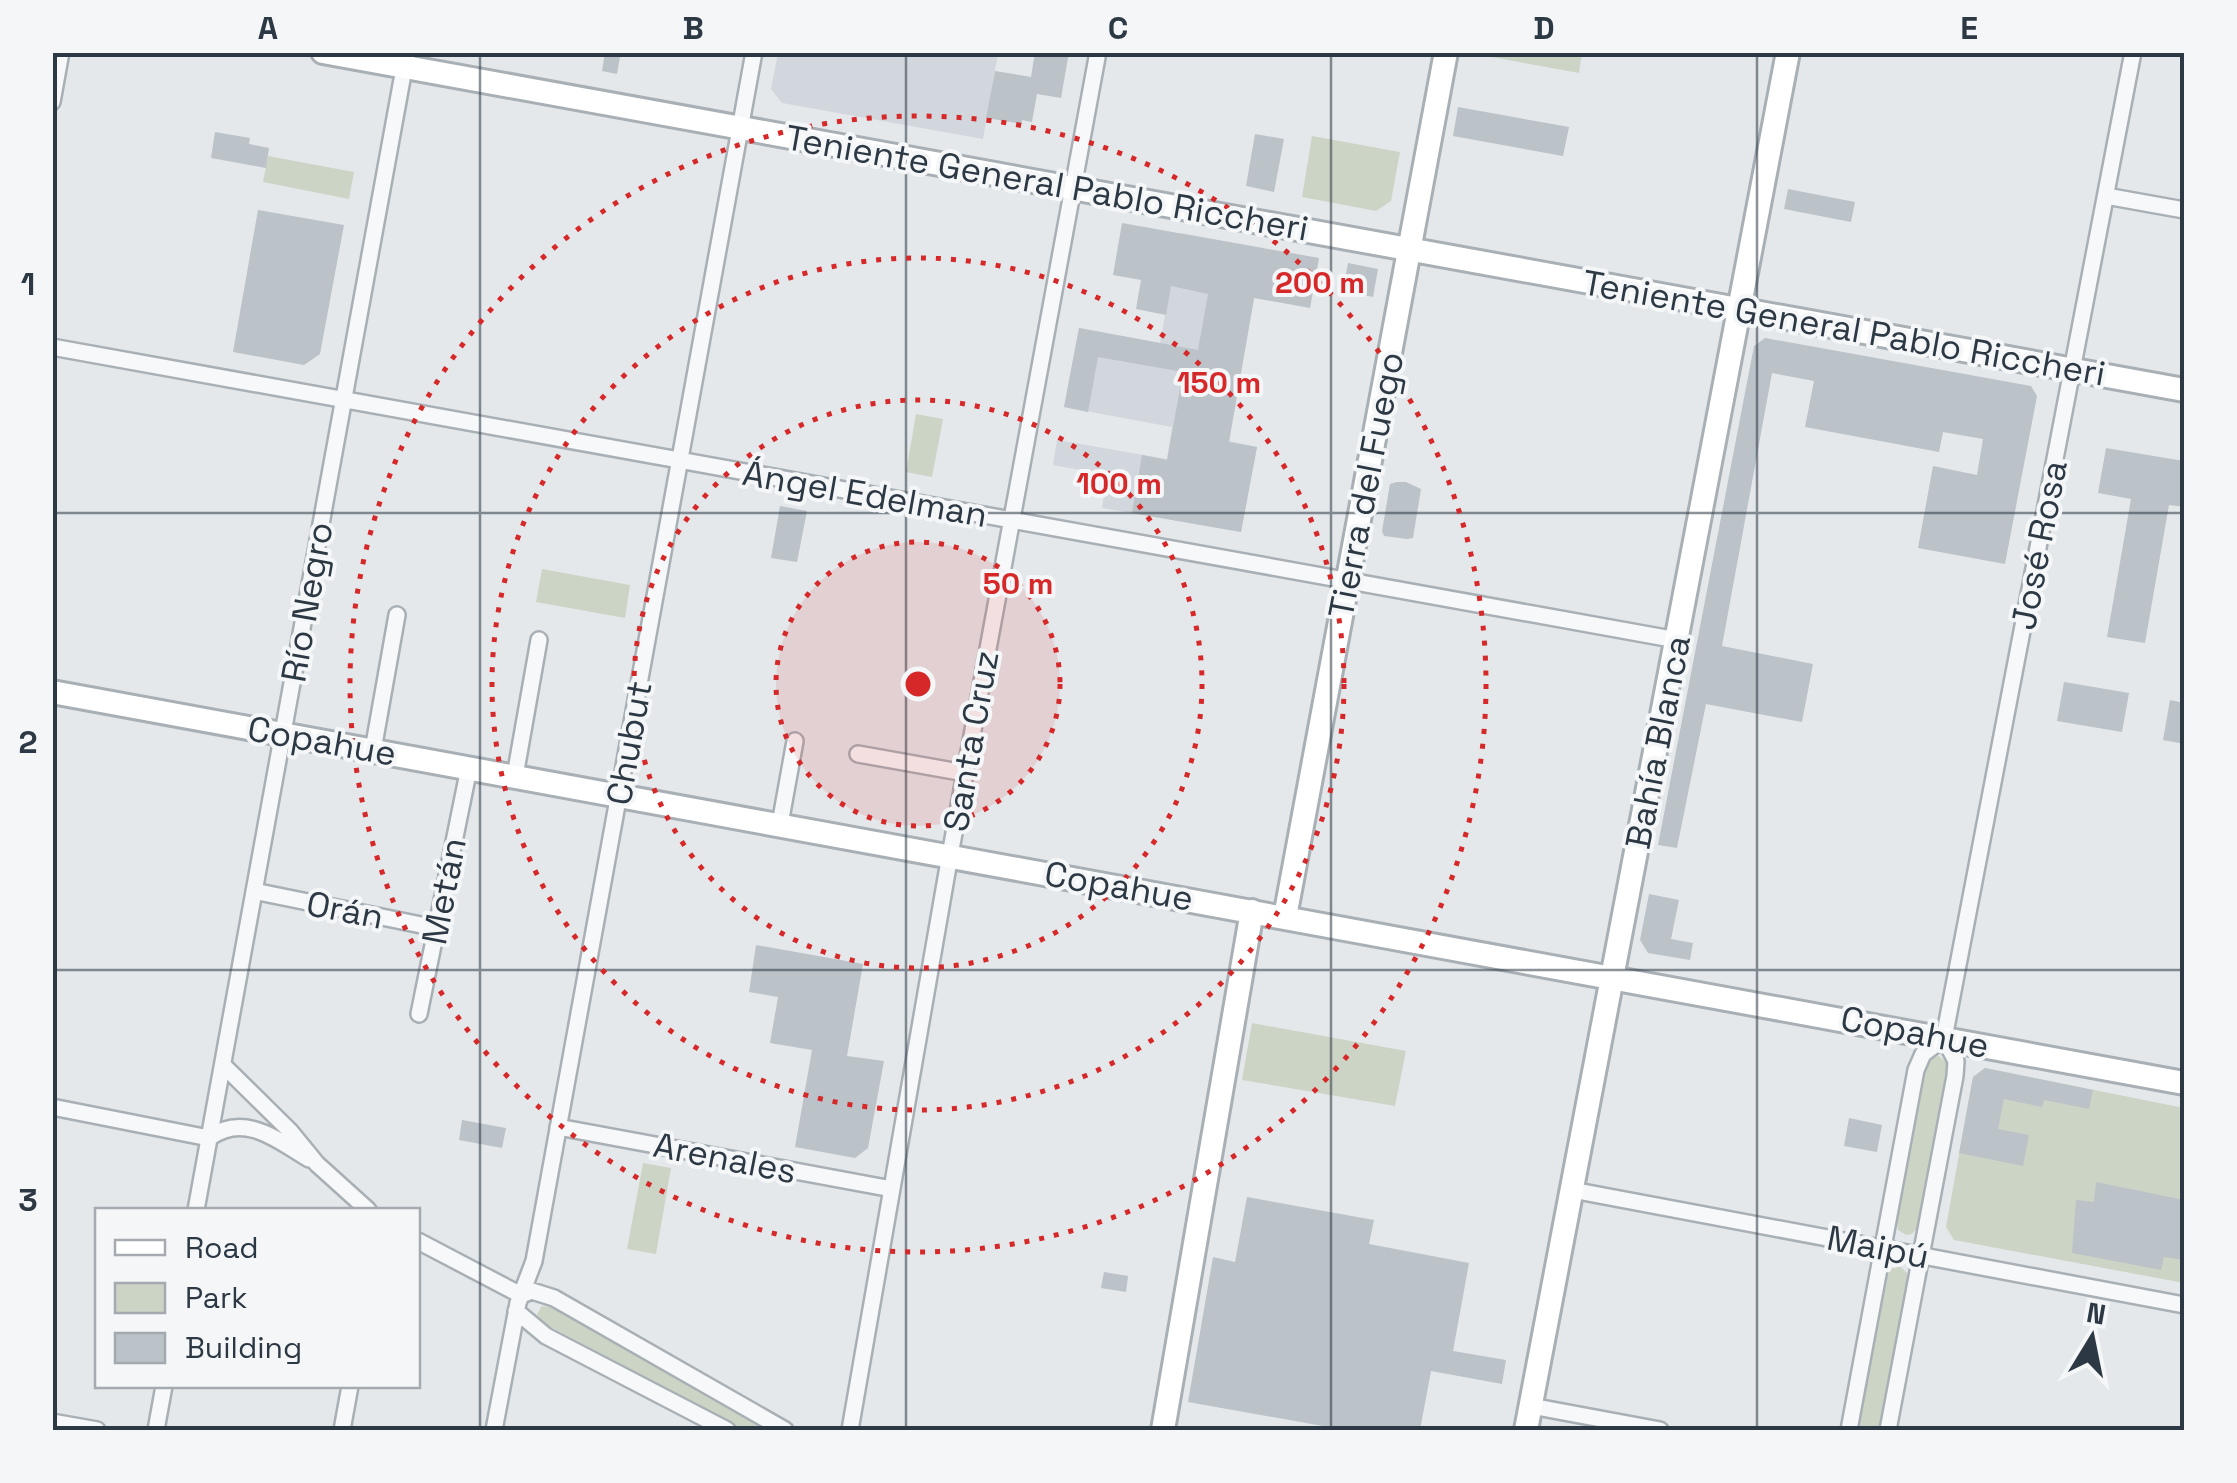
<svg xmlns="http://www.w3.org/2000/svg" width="2237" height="1483" viewBox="0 0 2237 1483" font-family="'Space Grotesk',sans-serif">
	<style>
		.built { fill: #d2d7dd }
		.green { fill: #ccd5c5 }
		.building { fill: #bbc2c8 }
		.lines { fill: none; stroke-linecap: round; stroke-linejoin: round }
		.street-casing { stroke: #a9b0b5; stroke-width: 20 }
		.secondary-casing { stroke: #a9b0b5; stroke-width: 28 }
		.street { stroke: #f7f8fa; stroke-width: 15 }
		.secondary { stroke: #fff; stroke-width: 22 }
		.grid { fill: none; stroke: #2c3843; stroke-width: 2.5; stroke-opacity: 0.55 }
		.ring { fill: none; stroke: #d62828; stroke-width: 5; stroke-dasharray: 5 10 }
		.labels { text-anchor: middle; stroke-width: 8; stroke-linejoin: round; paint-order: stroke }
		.street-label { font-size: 35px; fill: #2c3843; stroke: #f4f6f8 }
		.centre { fill: #d62828; stroke: #f4f6f8; stroke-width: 5 }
		.ring-label { font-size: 30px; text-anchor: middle; font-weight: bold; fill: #d62828; stroke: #f4f6f8; stroke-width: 8; stroke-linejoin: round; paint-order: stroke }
		.neatline { fill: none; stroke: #2c3843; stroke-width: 4 }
		.grid-label { font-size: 32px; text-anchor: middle; font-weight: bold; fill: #2c3843 }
	</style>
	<rect width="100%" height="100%" fill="#e4e8eb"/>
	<path class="built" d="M 778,53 L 998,53 L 983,139 L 782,103 L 771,89 Z
		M 1180,233 L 1263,248 L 1229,441 L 1257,447 L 1241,532 L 1102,508 L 1107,475 L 1053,465 L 1057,440 L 1167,459 L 1172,427 L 1064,407 L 1079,328 L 1160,343 Z"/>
	<path class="green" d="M 1470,53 L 1582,52 L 1582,53 L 1579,73 Z
		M 1312,136 L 1400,152 L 1391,201 L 1376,211 L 1302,197 Z
		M 268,156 L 354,172 L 349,199 L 263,182 Z
		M 916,414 L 943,419 L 932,477 L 906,472 Z
		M 542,569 L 630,585 L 625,618 L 536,602 Z
		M 1252,1023 L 1406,1051 L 1395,1106 L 1242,1080 Z
		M 1939,1056 L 1946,1062 L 1947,1069 L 1918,1227 L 1912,1234 L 1906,1235 L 1898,1230 L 1897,1223 L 1927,1065 L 1932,1057 Z
		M 1985,1068 L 2184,1108 L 2184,1283 L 1954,1240 L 1946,1227 L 1973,1077 Z
		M 643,1163 L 671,1168 L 656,1254 L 627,1249 Z
		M 1900,1266 L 1907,1273 L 1908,1279 L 1879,1430 L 1858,1430 L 1888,1275 L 1891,1269 Z
		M 542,1306 L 550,1307 L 766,1430 L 744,1430 L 540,1321 L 537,1314 Z"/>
	<path class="building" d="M 605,52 L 621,52 L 617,74 L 602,71 Z
		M 1035,52 L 1069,52 L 1061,98 L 1037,94 L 1032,122 L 1022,120 L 1022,124 L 986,118 L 995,71 L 1031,77 Z
		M 1458,107 L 1569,127 L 1563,156 L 1453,136 Z
		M 215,132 L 250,138 L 249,144 L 269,148 L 266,168 L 211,158 Z
		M 1255,134 L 1284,139 L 1274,192 L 1246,186 Z
		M 1788,189 L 1855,202 L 1851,222 L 1784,209 Z
		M 258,210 L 344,225 L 320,354 L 304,365 L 233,352 Z
		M 1122,223 L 1319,258 L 1310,308 L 1254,298 L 1229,442 L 1257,447 L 1241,532 L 1132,513 L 1142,455 L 1167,460 L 1183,372 L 1098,357 L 1088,412 L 1064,407 L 1079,328 L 1198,350 L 1208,294 L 1171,286 L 1166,315 L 1136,309 L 1141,280 L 1113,275 Z
		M 1348,263 L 1378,269 L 1373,297 L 1343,291 Z
		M 1765,338 L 2031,386 L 2037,396 L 2005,564 L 1918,548 L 1933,466 L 1977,475 L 1983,439 L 1943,432 L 1939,452 L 1805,427 L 1814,381 L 1772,373 L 1722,646 L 1813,664 L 1802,722 L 1706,704 L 1677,848 L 1658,845 L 1754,346 Z
		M 2106,448 L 2184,461 L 2184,507 L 2169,505 L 2145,643 L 2107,637 L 2131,499 L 2098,493 Z
		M 1397,482 L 1406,482 L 1421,489 L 1413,538 L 1407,539 L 1384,536 L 1382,531 L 1390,484 Z
		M 780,506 L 807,511 L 797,562 L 771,558 Z
		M 2064,682 L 2129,693 L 2122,732 L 2057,721 Z
		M 2170,700 L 2184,703 L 2184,744 L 2163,740 Z
		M 1649,894 L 1679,900 L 1671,939 L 1693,943 L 1690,960 L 1648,953 L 1640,940 Z
		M 756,945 L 863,964 L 847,1056 L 884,1061 L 868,1148 L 855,1158 L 795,1147 L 812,1050 L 770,1043 L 778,997 L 749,992 Z
		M 1985,1068 L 2093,1090 L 2089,1109 L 2044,1100 L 2042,1107 L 2004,1099 L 1998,1129 L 2029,1135 L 2023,1166 L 1959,1153 L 1973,1077 Z
		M 1849,1118 L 1882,1125 L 1877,1152 L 1844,1146 Z
		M 462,1120 L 506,1128 L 502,1148 L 459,1140 Z
		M 2096,1182 L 2184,1200 L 2184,1260 L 2164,1257 L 2161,1270 L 2072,1253 L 2076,1200 L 2094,1202 Z
		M 1247,1197 L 1374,1220 L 1369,1244 L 1469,1263 L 1453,1351 L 1506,1360 L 1502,1384 L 1431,1371 L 1420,1430 L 1345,1430 L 1188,1402 L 1213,1257 L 1235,1262 Z
		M 1104,1272 L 1128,1276 L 1126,1292 L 1101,1288 Z"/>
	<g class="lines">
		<defs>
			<path id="street" d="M 52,102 L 61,52
				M 2106,196 L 2184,210
				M 52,347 L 1677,640
				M 373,750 L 397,615
				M 858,754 L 965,773
				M 515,776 L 539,640
				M 780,824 L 795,741
				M 254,891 L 436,928
				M 419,1014 L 469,768
				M 223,1065 L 290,1131 L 317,1164 L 368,1210
				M 52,1107 L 209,1138
				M 558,1127 L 892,1189
				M 209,1138 C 245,1112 277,1140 309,1159
				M 1572,1190 L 2184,1305
				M 196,1210 L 407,52
				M 418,1241 L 521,1295 L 532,1291 L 554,1298 L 785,1430
				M 516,1311 L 546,1336 L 727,1430
				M 1531,1406 L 1660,1430
				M 52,1422 L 97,1430
				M 156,1430 L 164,1386
				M 342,1430 L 350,1386
				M 494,1430 L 518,1303 L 534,1261 L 754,52
				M 850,1430 L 950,855 L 1098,52
				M 1849,1430 L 1916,1070 L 1923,1054 L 1944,1038
				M 1888,1430 L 1955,1076 L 1956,1061 L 1944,1038 L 2133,52"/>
			<path id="secondary" d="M 323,52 L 2184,390
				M 52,692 L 2184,1083
				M 1285,917 L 1446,52
				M 1163,1430 L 1252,911
				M 1526,1430 L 1788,52"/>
		</defs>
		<use href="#street" class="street-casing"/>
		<use href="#secondary" class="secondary-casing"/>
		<use href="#street" class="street"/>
		<use href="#secondary" class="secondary"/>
	</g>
	<path class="grid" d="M 480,52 L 480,1430M 906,52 L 906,1430M 1331,52 L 1331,1430M 1757,52 L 1757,1430M 52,513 L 2184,513M 52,970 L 2184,970"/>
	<circle cx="918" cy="684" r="142" fill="#d62828" fill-opacity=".12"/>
	<g class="ring">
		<circle cx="918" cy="684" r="142"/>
		<circle cx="918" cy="684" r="284"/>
		<circle cx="918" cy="684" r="426"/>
		<circle cx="918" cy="684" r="568"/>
	</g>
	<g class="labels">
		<g class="street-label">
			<text transform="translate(1047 183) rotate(10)" y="12">Teniente General Pablo Riccheri</text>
			<text transform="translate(1844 328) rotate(10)" y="12">Teniente General Pablo Riccheri</text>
			<text transform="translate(1366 485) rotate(-79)" y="12">Tierra del Fuego</text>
			<text transform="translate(865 494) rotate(10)" y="12">Ángel Edelman</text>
			<text transform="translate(2039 545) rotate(-79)" y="12">José Rosa</text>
			<text transform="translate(307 602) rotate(-80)" y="12">Río Negro</text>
			<text transform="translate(322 741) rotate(10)" y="12">Copahue</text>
			<text transform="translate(971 741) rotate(-80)" y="12">Santa Cruz</text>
			<text transform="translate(1658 742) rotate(-79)" y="12">Bahía Blanca</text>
			<text transform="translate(629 743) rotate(-80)" y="12">Chubut</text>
			<text transform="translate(1119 886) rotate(10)" y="12">Copahue</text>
			<text transform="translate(444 891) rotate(-79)" y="12">Metán</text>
			<text transform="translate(345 910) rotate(11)" y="12">Orán</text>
			<text transform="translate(1915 1032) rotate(11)" y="12">Copahue</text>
			<text transform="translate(725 1158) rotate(11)" y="12">Arenales</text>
			<text transform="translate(1878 1247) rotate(11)" y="12">Maipú</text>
		</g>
	</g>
	<circle cx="918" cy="684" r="15" class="centre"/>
	<g class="ring-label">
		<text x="1320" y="293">200 m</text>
		<text x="1219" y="393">150 m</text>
		<text x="1119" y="494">100 m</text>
		<text x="1018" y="594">50 m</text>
	</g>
	<rect width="2237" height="1483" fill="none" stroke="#f4f6f8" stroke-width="110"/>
	<rect x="95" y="1208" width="325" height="180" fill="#f4f6f8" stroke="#a4aab0" stroke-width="2.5"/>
	<rect x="115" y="1240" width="50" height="15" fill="#ffffff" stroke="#a4aab0" stroke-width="2.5"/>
	<text x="185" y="1258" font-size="30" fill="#2c3843">Road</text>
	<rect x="115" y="1283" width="50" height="30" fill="#ccd5c5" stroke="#a4aab0" stroke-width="2.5"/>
	<text x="185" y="1308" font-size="30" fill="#2c3843">Park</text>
	<rect x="115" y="1333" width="50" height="30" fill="#bbc2c8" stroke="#a4aab0" stroke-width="2.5"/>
	<text x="185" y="1358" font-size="30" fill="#2c3843">Building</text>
	<g transform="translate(2092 1338) rotate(10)" stroke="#f4f6f8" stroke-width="8" paint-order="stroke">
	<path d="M0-8L18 38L0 25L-18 38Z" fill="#2c3843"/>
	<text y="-15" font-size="28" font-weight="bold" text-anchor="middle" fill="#2c3843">N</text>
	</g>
	<rect x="55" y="55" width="2127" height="1373" class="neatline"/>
	<g class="grid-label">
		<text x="268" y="39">A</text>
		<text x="693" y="39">B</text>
		<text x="1118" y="39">C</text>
		<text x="1544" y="39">D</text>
		<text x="1969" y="39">E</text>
		<text x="28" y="295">1</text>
		<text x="28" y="753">2</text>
		<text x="28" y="1211">3</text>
	</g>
</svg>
